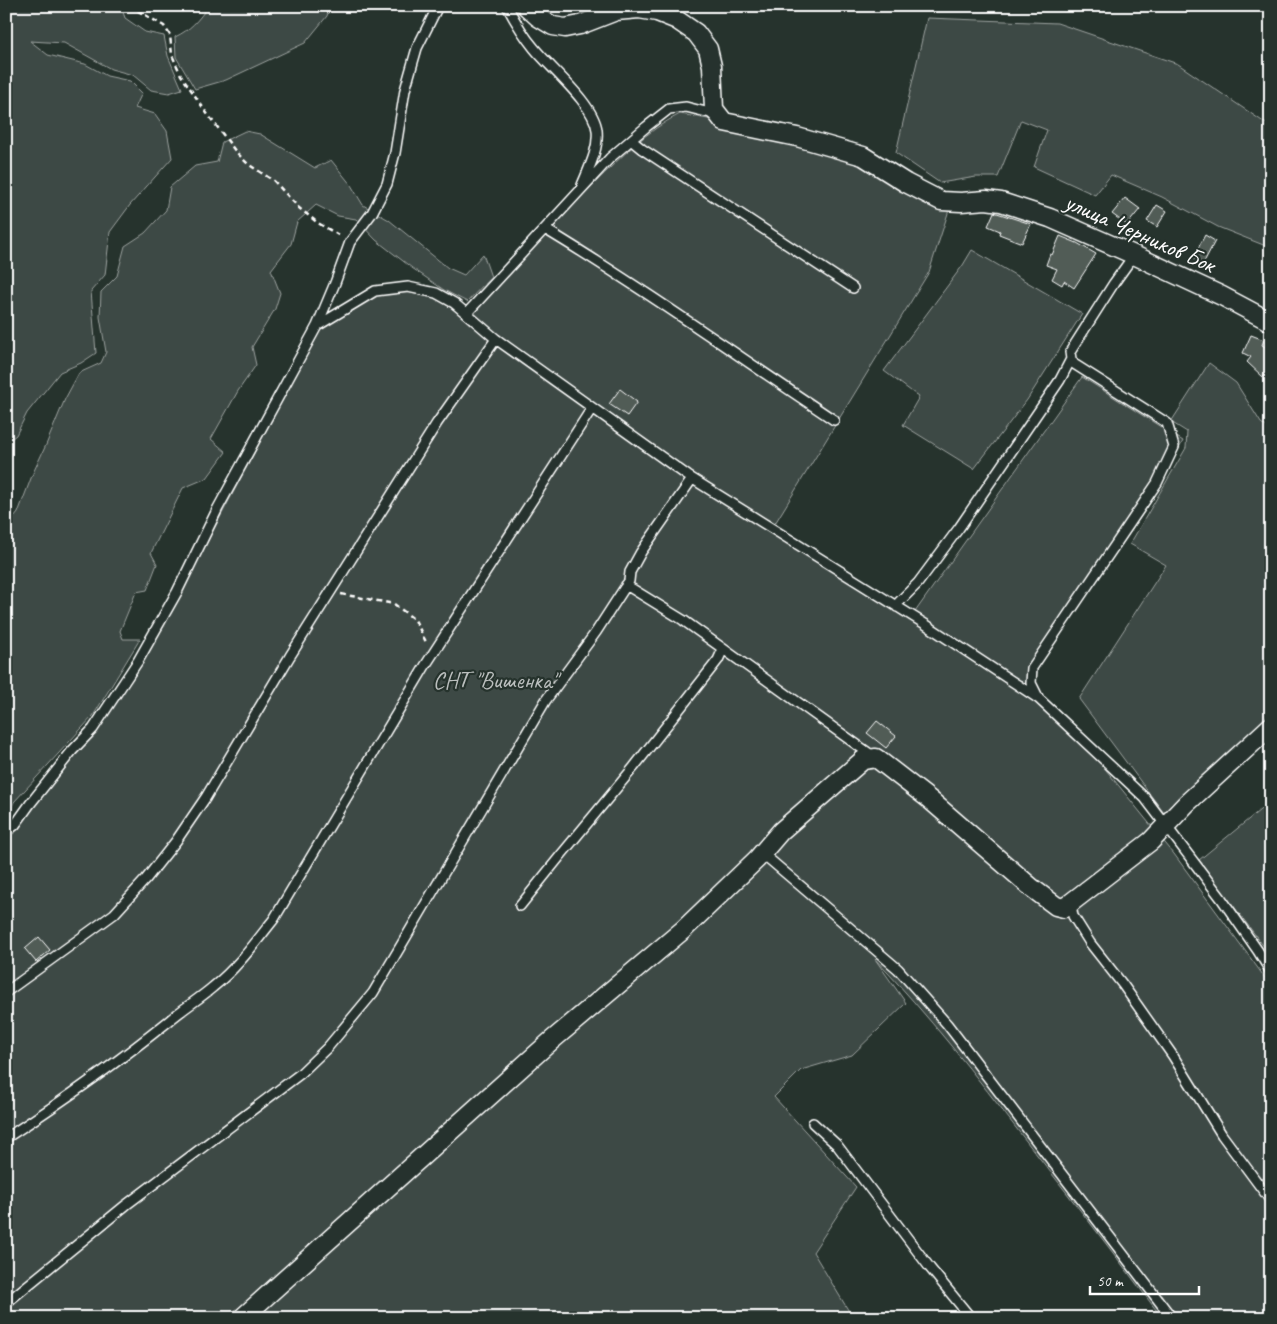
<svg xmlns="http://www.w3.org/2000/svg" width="1277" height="1324" viewBox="0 0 1277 1324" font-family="Caveat,sans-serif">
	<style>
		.green { fill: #3e4944; stroke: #9ea4a2 }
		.building { fill: #515c57; stroke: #fff }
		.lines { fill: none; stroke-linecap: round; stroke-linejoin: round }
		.lane-casing { stroke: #fff; stroke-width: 12 }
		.street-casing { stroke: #fff; stroke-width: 21 }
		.path { stroke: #fff; stroke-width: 2.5; stroke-dasharray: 5 4; stroke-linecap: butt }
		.lane { stroke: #26332d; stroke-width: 9 }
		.street { stroke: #26332d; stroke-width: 18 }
		.labels { text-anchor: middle; stroke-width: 4.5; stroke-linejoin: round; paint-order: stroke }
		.street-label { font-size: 24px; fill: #fff; stroke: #26332d }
		.park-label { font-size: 24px; fill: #bbbfbe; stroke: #26332d }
	</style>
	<rect width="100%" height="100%" fill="#26332d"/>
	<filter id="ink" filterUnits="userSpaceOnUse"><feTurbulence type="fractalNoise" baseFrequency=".02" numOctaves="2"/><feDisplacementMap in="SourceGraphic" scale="10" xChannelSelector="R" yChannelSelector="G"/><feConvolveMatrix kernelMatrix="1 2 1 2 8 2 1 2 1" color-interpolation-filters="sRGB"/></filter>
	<g filter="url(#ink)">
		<path class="green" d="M 6,6 L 121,6 L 125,18 L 145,32 L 164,36 L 168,56 L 182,89 L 169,93 L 151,90 L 133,75 L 111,69 L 64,43 L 30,41 L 48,55 L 85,64 L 107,76 L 130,81 L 142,93 L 135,108 L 155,114 L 167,131 L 172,158 L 130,205 L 110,232 L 105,275 L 91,291 L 96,353 L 81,363 L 60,372 L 27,413 L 16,435 L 6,443 Z
			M 208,6 L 330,6 L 327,16 L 305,43 L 226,80 L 195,89 L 176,57 L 175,37 C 190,30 199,20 208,6 Z
			M 927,18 L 1057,23 L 1178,64 L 1271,127 L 1271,248 L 1218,227 L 1162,197 L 1111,175 L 1095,195 L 1034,167 L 1047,130 L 1021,120 L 998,177 L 976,177 L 940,183 L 896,153 Z
			M 680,114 L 708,119 L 730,131 L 800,143 L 862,162 L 918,197 L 949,210 L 929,272 L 774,525 L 915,612 L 1082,377 L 1183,441 L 1153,499 L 1037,668 L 1036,682 L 1044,709 L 1098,760 L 1174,854 L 1271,986 L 1271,1318 L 1162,1318 C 1117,1257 1070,1197 1023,1137 C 976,1076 928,1015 875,959 L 906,1003 L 852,1055 L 801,1070 L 774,1097 L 856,1187 L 813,1252 L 853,1318 L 6,1318 L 6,838 L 18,829 L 32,808 L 97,729 L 159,633 L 318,332 L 373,296 L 406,292 L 438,299 L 467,319 C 509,273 550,226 595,183 C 621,157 647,130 680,114 Z
			M 245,131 L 260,134 L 315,168 L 331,160 L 351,185 L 363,205 L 389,220 L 448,268 L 464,275 L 483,254 L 491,277 L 467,302 L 444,290 L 412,268 L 376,240 L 356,219 L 338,216 L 316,205 L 297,222 L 291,244 L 271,270 L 280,293 L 275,309 L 252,347 L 256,365 L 238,391 L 211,439 L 226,452 L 207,478 L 183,488 L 151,553 L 157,564 L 147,590 L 136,592 L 120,631 L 123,639 L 140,639 L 93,716 L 14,802 L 6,820 L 6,528 L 18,513 L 33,473 L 46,445 L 65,399 L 79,373 L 101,363 L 106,352 L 100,317 L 101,292 L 117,276 L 125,246 L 145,233 L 166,210 L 170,187 L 195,166 L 217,162 L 222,142 Z
			M 972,250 L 1082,314 L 1027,400 L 974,469 L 903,425 L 919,397 L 884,371 L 963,265 Z
			M 1209,363 L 1236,383 L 1261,423 L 1271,430 L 1271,719 L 1164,813 L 1079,699 L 1166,565 L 1130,544 L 1186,448 L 1187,432 L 1171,422 Z
			M 1271,801 L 1271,956 L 1199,860 Z"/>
		<path class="building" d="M 1125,198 L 1140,209 L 1127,225 L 1112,214 Z
			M 1157,205 L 1167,211 L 1157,227 L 1147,221 Z
			M 994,212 L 1031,224 L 1022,243 L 999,234 L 1000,231 L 988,226 Z
			M 1205,235 L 1215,241 L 1203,264 L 1193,258 Z
			M 1060,236 L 1077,243 L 1096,254 L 1074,288 L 1064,281 L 1062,285 L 1052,279 L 1057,269 L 1046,265 L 1050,254 L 1052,255 Z
			M 1251,335 L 1264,340 L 1262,345 L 1271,350 L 1271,368 L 1263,377 L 1247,362 L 1251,357 L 1243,353 Z
			M 620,389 L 637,402 L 627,416 L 609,404 Z
			M 877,721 L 896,736 L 886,748 L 867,733 Z
			M 39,937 L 50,950 L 36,962 L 25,949 Z"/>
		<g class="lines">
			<defs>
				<path id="lane" d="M 507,6 C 515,21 523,35 534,48 C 551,69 594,104 597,130 C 599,149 589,168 582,185
					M 631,140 L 642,149 L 853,288
					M 545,229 C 644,289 738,356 834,420
					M 467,313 L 610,158 L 646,127 L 669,109 L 686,107 L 710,113 L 716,117
					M 317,326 L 335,283 L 350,242 L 372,213 L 387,184 L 395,153 L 405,90 L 417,48 L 438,6
					M 626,585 L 683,620 L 874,757
					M 897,607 L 899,602 L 918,583 L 959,528 L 1060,380 L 1071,359
					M 1039,699 L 1031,683 L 1032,668 L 1157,483 L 1174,447 L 1167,423 L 1074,364 L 1071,359 L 1070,352 L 1114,283 L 1134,255
					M 6,832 L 15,825 L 30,804 L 72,751 L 93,729 L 138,661 L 177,592 L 218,508 L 317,326 L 375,291 L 408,287 L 436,293 L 454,303 L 496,339 L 688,476 L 925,624 L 1039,699 L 1145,798 L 1221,898 L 1258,951 L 1271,972
					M 762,853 L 898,969 L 947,1024 L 1172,1318
					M 1071,905 L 1073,916 L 1090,943 L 1123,985 L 1173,1056 L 1222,1135 L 1271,1201
					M 520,906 L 561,855 L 634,767 L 718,660 L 723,649
					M 6,992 L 114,914 L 146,879 L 176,841 L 206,797 L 290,656 L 437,423 L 496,339
					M 813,1123 L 837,1145 L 930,1268 L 971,1318
					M 6,1138 C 63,1101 118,1062 170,1020 C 184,1008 199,999 213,987 C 237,968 255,943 274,919 L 425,666 L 592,408
					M 6,1303 L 126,1205 L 300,1074 L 328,1047 L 373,993 L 546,700 L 596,632 L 629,581 L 630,572 L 641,552 L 692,479"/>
				<path id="street" d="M 526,6 L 538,17 L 553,26 L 565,28 L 580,25 L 616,11 L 639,9 L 657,12 L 677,20 L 696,33 L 708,49 L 712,66 L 714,109 L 724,122 L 797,137 L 863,156 L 906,183 L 941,201 L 961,202 L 986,200 L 1001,202 L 1050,218 L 1134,255 L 1222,296 L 1271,322
					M 242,1318 L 551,1041 L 683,930 L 757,859 L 781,831 L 863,760 L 876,758 L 929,799 L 1032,888 L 1056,906 L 1064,908 L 1151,841 L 1187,803 L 1271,726"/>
			</defs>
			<use href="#lane" class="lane-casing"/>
			<use href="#street" class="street-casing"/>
			<path class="path" d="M 130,6 L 164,26 L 170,35 L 172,55 L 181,75 L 206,112 L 236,152 L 248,164 L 274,181 L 299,208 L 318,223 L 340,236
				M 341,594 L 394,604 L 415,620 L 426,642"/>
			<use href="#lane" class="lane"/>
			<use href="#street" class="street"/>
		</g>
	</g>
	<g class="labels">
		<g class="street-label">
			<text transform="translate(1140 233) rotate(24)" y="8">улица Черников Бок</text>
		</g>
		<g class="park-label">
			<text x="495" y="688">СНТ "Вишенка"</text>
		</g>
	</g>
	<rect width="1277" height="1324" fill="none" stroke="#26332d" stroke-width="25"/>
	<rect x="12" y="12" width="1252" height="1299" fill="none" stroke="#fff" stroke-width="2" filter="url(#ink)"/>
	<path d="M1090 1286v8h109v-8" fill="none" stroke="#ffffff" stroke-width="2.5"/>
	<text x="1097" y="1286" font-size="15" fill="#ffffff" stroke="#26332d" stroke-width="4" paint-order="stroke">50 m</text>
</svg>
